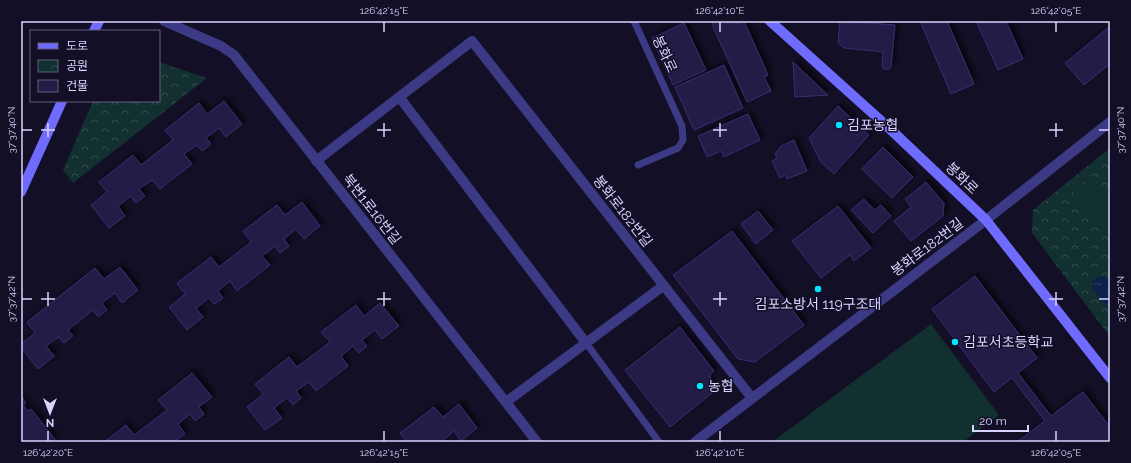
<svg xmlns="http://www.w3.org/2000/svg" width="1131" height="463" viewBox="0 0 1131 463" font-family="Raleway,'Noto Sans KR',sans-serif">
	<style>
		.park { fill: url(#park-crowns) }
		.garden { fill: #12302f }
		.water { fill: url(#water-ripples) }
		.building { fill: #241b47; stroke: #3b2d73; filter: url(#shadow) }
		.lines { fill: none; stroke-linecap: round; stroke-linejoin: round }
		.lane { stroke: #3d3a85; stroke-width: 7 }
		.street { stroke: #3d3a85; stroke-width: 10 }
		.secondary { stroke: #6f6bff; stroke-width: 10 }
		.ticks { fill: none; stroke: #d9d4ff; stroke-width: 1.5 }
		.poi-dot { fill: #00e5ff; stroke: #130f26; stroke-width: 1.5 }
		.labels { text-anchor: middle; stroke-width: 3; stroke-linejoin: round; paint-order: stroke }
		.street-label { font-size: 14px; fill: #d9d4ff; stroke: #130f26 }
		.poi-label { font-size: 14px; fill: #d9d4ff; stroke: #130f26; text-anchor: start }
		.neatline { fill: none; stroke: #d9d4ff; stroke-width: 1.5 }
		.ticks-label { font-size: 10px; text-anchor: middle; fill: #d9d4ff }
	</style>
	<defs>
		<pattern id="park-crowns" width="20" height="18" patternUnits="userSpaceOnUse"><rect width="20" height="18" fill="#12302f"/><path d="M2 6a3 3 0 1 1 6 0M12 15a3 3 0 1 1 6 0" fill="none" stroke="#344d4e"/></pattern>
		<pattern id="water-ripples" width="26" height="14" patternUnits="userSpaceOnUse"><rect width="26" height="14" fill="#0c2248"/><path d="M2 4q2-2 4 0t4 0M15 11q2-2 4 0t4 0" fill="none" stroke="#2f4163"/></pattern>
		<filter id="shadow"><feDropShadow dx="3.5" dy="-3.5" stdDeviation="2" flood-color="#0009"/></filter>
	</defs>
	<rect width="100%" height="100%" fill="#130f26"/>
	<path class="park" d="M 159,62 L 207,78 L 73,183 L 63,170 L 93,101 L 159,101 Z
		M 1110,148 L 1110,337 L 1032,233 L 1033,210 Z"/>
	<path class="garden" d="M 1094,176 L 1110,196 L 1110,224 L 1102,230 L 1073,192 Z
		M 931,324 L 999,415 L 963,442 L 772,442 Z"/>
	<path class="water" d="M 1098,276 L 1106,277 L 1110,281 L 1110,310 L 1093,290 L 1092,281 Z"/>
	<path class="building" d="M 713,21 L 733,21 L 735,24 L 744,21 L 768,75 L 764,77 L 771,91 L 747,102 L 713,27 Z
		M 840,21 L 895,25 L 891,67 L 889,69 L 884,69 L 882,66 L 883,52 L 844,48 L 838,43 Z
		M 920,21 L 947,21 L 974,84 L 951,94 Z
		M 976,21 L 1006,21 L 1023,59 L 998,70 Z
		M 684,23 L 706,70 L 673,85 L 652,38 Z
		M 1110,26 L 1110,64 L 1084,85 L 1065,63 Z
		M 793,62 L 828,95 L 795,97 Z
		M 724,65 L 743,108 L 694,130 L 675,87 Z
		M 224,101 L 242,124 L 226,137 L 219,128 L 206,138 L 211,144 L 202,151 L 197,145 L 184,154 L 192,164 L 160,189 L 152,180 L 139,189 L 145,196 L 136,203 L 131,196 L 118,206 L 125,216 L 109,228 L 91,205 L 107,192 L 99,182 L 133,155 L 141,165 L 173,140 L 165,130 L 199,103 L 207,114 Z
		M 838,106 L 869,135 L 834,174 L 821,162 L 809,138 Z
		M 748,114 L 760,140 L 724,157 L 721,151 L 707,157 L 698,136 Z
		M 794,140 L 807,171 L 787,179 L 785,175 L 780,178 L 772,161 L 777,158 L 775,154 L 781,146 Z
		M 883,147 L 913,177 L 892,198 L 862,169 Z
		M 926,182 L 944,203 L 943,216 L 911,241 L 894,221 L 911,207 L 905,199 Z
		M 864,199 L 875,210 L 881,205 L 891,216 L 873,233 L 851,210 Z
		M 302,202 L 320,226 L 304,239 L 296,229 L 284,239 L 289,246 L 280,253 L 275,246 L 262,256 L 270,265 L 237,291 L 230,281 L 218,291 L 223,298 L 214,304 L 209,298 L 196,308 L 203,317 L 187,330 L 169,307 L 185,294 L 177,283 L 211,257 L 219,267 L 251,242 L 243,231 L 277,205 L 285,215 Z
		M 838,206 L 871,248 L 854,261 L 850,255 L 821,278 L 792,241 Z
		M 758,211 L 773,230 L 756,244 L 741,224 Z
		M 732,231 L 804,325 L 755,362 L 738,359 L 673,275 Z
		M 120,267 L 138,290 L 122,303 L 115,293 L 102,303 L 107,310 L 98,317 L 93,310 L 68,330 L 73,336 L 64,343 L 59,337 L 46,346 L 54,356 L 38,369 L 21,347 L 21,344 L 35,333 L 27,322 L 95,268 L 104,279 Z
		M 975,276 L 1037,358 L 1018,373 L 1051,416 L 1083,392 L 1110,427 L 1110,440 L 1107,442 L 1017,442 L 1045,421 L 1012,378 L 994,392 L 932,309 Z
		M 380,303 L 399,326 L 382,339 L 375,330 L 362,340 L 367,346 L 359,353 L 353,346 L 341,356 L 348,366 L 316,391 L 309,382 L 296,391 L 301,398 L 293,405 L 287,398 L 274,408 L 282,418 L 265,430 L 247,407 L 263,394 L 255,384 L 289,357 L 297,367 L 330,342 L 321,332 L 356,305 L 364,316 Z
		M 680,327 L 714,371 L 710,375 L 711,382 L 708,388 L 712,393 L 670,427 L 625,370 Z
		M 192,373 L 212,397 L 199,407 L 204,414 L 195,421 L 190,414 L 178,424 L 185,434 L 174,442 L 104,442 L 126,425 L 134,435 L 167,410 L 158,400 Z
		M 21,396 L 26,403 L 23,405 L 28,411 L 31,409 L 55,439 L 52,442 L 21,442 Z
		M 459,404 L 477,428 L 461,441 L 454,431 L 441,442 L 407,442 L 400,433 L 434,407 L 443,417 Z"/>
	<g class="lines">
		<path class="lane" d="M 634,21 L 682,126 L 683,140 L 678,148 L 638,165
			M 586,343 L 659,442"/>
		<path class="street" d="M 164,21 L 221,46 L 234,55 L 537,442
			M 400,98 L 586,343
			M 316,161 L 472,41 L 752,398
			M 506,402 L 663,286
			M 695,442 L 986,220 L 1110,122"/>
		<path class="secondary" d="M 770,21 L 889,128 L 986,220 L 1110,378
			M 94,31 L 99,21
			M 21,192 L 62,101"/>
	</g>
	<path class="ticks" d="M 384,22 L 384,32M 720,22 L 720,32M 1056,22 L 1056,32M 48,123 L 48,137M 384,123 L 384,137M 720,123 L 720,137M 1056,123 L 1056,137M 22,130 L 32,130M 41,130 L 55,130M 377,130 L 391,130M 713,130 L 727,130M 1049,130 L 1063,130M 1099,130 L 1109,130M 48,292 L 48,306M 384,292 L 384,306M 720,292 L 720,306M 1056,292 L 1056,306M 22,299 L 32,299M 41,299 L 55,299M 377,299 L 391,299M 713,299 L 727,299M 1049,299 L 1063,299M 1099,299 L 1109,299M 48,431 L 48,441M 384,431 L 384,441M 720,431 L 720,441M 1056,431 L 1056,441"/>
	<g class="poi-dot">
		<circle cx="839" cy="125" r="4"/>
		<circle cx="818" cy="289" r="4"/>
		<circle cx="955" cy="342" r="4"/>
		<circle cx="700" cy="386" r="4"/>
	</g>
	<g class="labels">
		<g class="street-label">
			<text transform="translate(665 54) rotate(65)" y="5">봉화로</text>
			<text transform="translate(962 178) rotate(44)" y="5">봉화로</text>
			<text transform="translate(372 209) rotate(52)" y="5">북변1로16번길</text>
			<text transform="translate(623 211) rotate(52)" y="5">봉화로182번길</text>
			<text transform="translate(927 247) rotate(-37)" y="5">봉화로182번길</text>
		</g>
		<g class="poi-label">
			<text x="847" y="130">김포농협</text>
			<text x="818" y="309" text-anchor="middle">김포소방서 119구조대</text>
			<text x="963" y="347">김포서초등학교</text>
			<text x="708" y="391">농협</text>
		</g>
	</g>
	<rect width="1131" height="463" fill="none" stroke="#130f26" stroke-width="44"/>
	<rect x="30" y="30" width="130" height="72" fill="#130f26" stroke="#625e7d"/>
	<rect x="38" y="43" width="20" height="6" fill="#6f6bff" stroke="#625e7d"/>
	<text x="66" y="50" font-size="12" fill="#d9d4ff">도로</text>
	<rect x="38" y="60" width="20" height="12" fill="url(#park-crowns)" stroke="#625e7d"/>
	<text x="66" y="70" font-size="12" fill="#d9d4ff">공원</text>
	<rect x="38" y="80" width="20" height="12" fill="#241b47" stroke="#625e7d"/>
	<text x="66" y="90" font-size="12" fill="#d9d4ff">건물</text>
	<g transform="translate(50 413) rotate(180)" stroke="#130f26" stroke-width="3" paint-order="stroke">
	<path d="M0-3L7 15L0 10L-7 15Z" fill="#d9d4ff"/>
	<text y="-6" font-size="11" font-weight="bold" text-anchor="middle" fill="#d9d4ff">N</text>
	</g>
	<path d="M973 425v6h55v-6" fill="none" stroke="#d9d4ff" stroke-width="2"/>
	<text x="979" y="425" font-size="12" fill="#d9d4ff" stroke="#130f26" stroke-width="3" paint-order="stroke">20 m</text>
	<rect x="22" y="22" width="1087" height="419" class="neatline"/>
	<g class="ticks-label">
		<text x="384" y="14">126°42'15"E</text>
		<text x="720" y="14">126°42'10"E</text>
		<text x="1056" y="14">126°42'05"E</text>
		<text transform="translate(1120 130) rotate(-90)" y="4">37°37'40"N</text>
		<text transform="translate(11 130) rotate(-90)" y="4">37°37'40"N</text>
		<text transform="translate(1120 299) rotate(-90)" y="4">37°37'42"N</text>
		<text transform="translate(11 299) rotate(-90)" y="4">37°37'42"N</text>
		<text x="48" y="456">126°42'20"E</text>
		<text x="384" y="456">126°42'15"E</text>
		<text x="720" y="456">126°42'10"E</text>
		<text x="1056" y="456">126°42'05"E</text>
	</g>
</svg>
